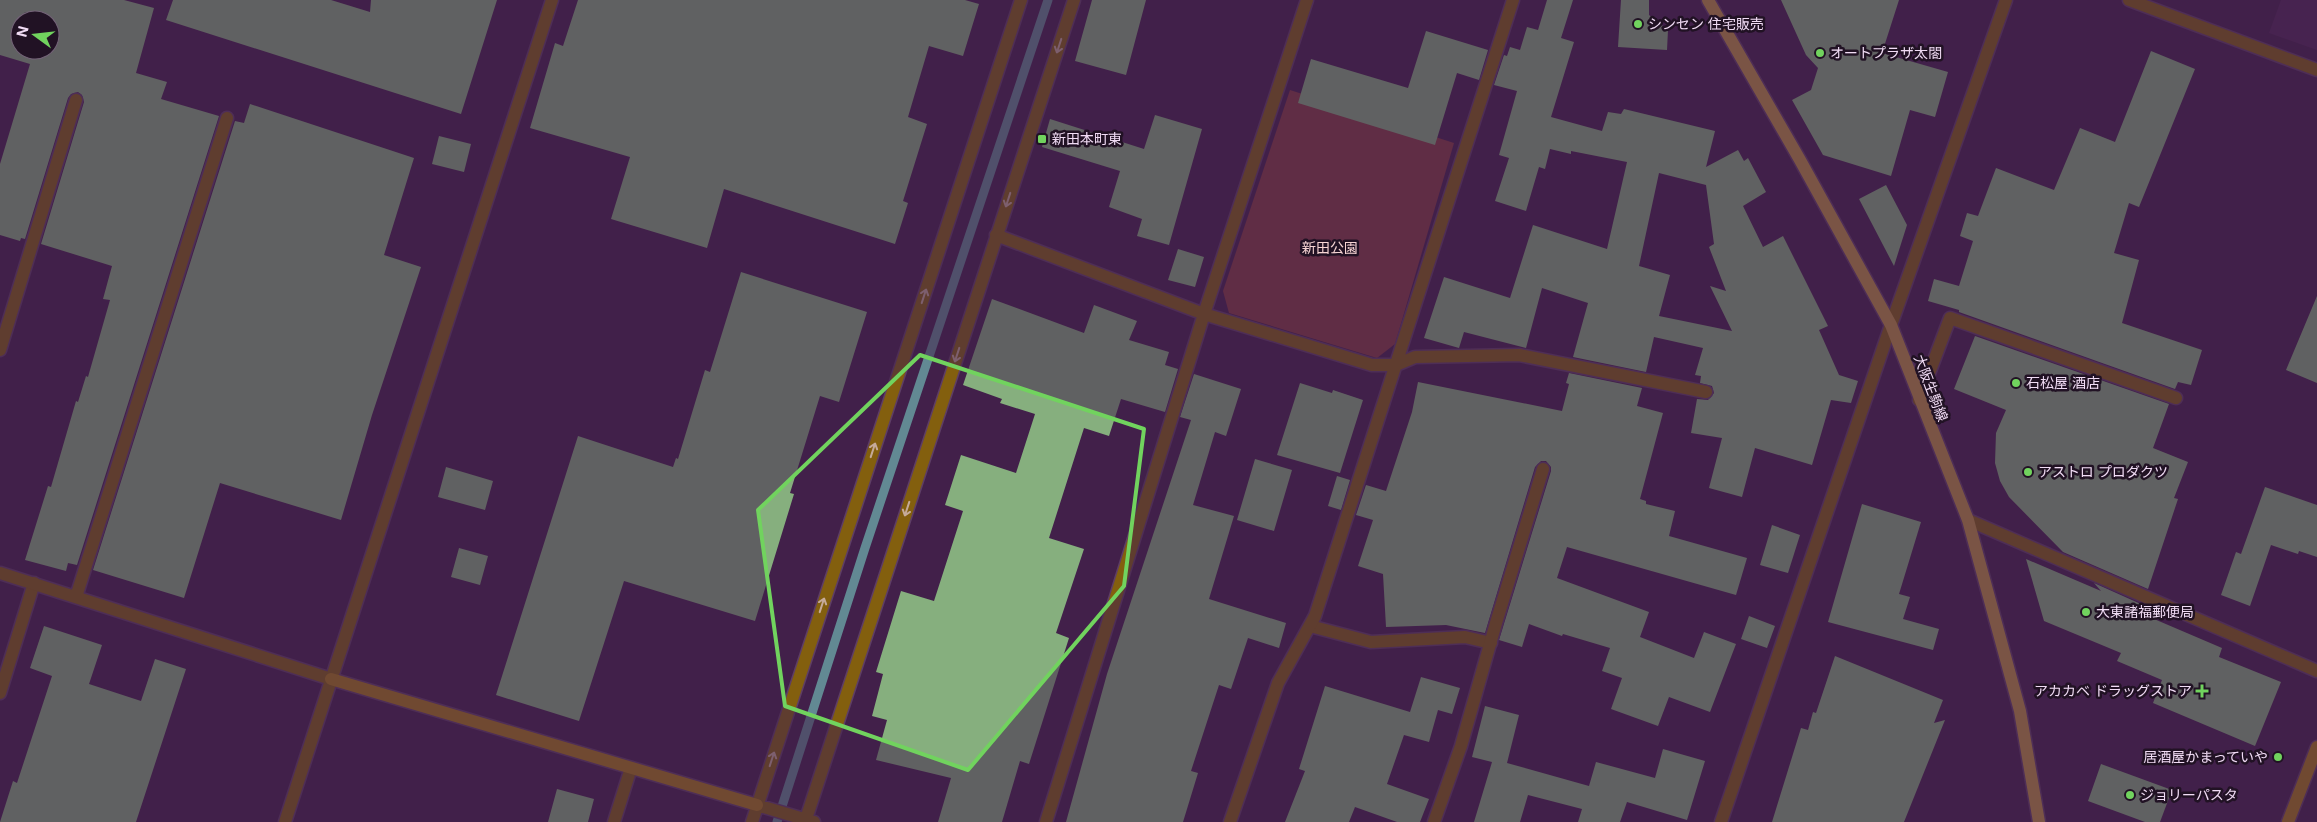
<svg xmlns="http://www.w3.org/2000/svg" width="2317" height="822" viewBox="0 0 2317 822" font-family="Inter,'Noto Sans JP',sans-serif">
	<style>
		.built { fill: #4f2757 }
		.green { fill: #863c3e }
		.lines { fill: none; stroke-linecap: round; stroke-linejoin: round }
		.stream { stroke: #628993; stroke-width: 9 }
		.building { fill: #86af7e; fill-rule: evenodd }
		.lane-casing { stroke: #5e3e65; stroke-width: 15 }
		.street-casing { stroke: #5e3e65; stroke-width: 15 }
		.secondary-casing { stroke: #5e3e65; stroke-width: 15 }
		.primary-casing { stroke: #5e3e65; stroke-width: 15 }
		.lane { stroke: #835f0e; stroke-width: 12 }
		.street { stroke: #835f0e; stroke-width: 12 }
		.secondary { stroke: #a97a13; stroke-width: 12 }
		.primary { stroke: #be923e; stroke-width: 12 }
		.oneway { stroke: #c5aa99 }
		.marked { fill: none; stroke: #71d35e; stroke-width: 4; stroke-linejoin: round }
		.poi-dot { fill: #71d35e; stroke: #211224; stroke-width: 2 }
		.labels { text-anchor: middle; stroke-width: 5; stroke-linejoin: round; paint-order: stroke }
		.poi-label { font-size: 14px; fill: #f1dcf5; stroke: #211224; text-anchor: start }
		.park-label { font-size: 14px; fill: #f7d5d4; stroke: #211224 }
		.street-label { font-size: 14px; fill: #f1dcf5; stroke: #211224 }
	</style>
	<rect width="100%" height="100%" fill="#42204a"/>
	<path class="built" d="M 2281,0 L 2317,0 L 2317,50 L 2269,33 Z"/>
	<path class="green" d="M 1290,90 L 1454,143 L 1395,344 L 1377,358 L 1229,313 L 1223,291 Z"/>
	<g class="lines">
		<path class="stream" d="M 777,822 L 865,548 L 1048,0"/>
	</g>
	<path class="building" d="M 0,0 L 124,0 L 154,8 L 136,73 L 167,82 L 161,99 L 219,116 L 77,565 L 68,563 L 66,571 L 25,560 L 48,486 L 51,487 L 76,401 L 78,402 L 86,376 L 88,377 L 110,300 L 103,299 L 112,266 L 41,244 L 84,102 L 82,95 L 78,92 L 71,94 L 68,98 L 25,239 L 21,238 L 20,241 L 0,235 L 0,164 L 30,64 L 0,55 ZM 20,20 L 50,20 L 50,50 L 20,50 Z
		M 173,0 L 331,0 L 370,12 L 371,0 L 497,0 L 461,114 L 166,20 Z
		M 578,0 L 965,0 L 979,4 L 963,56 L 929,46 L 908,117 L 927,124 L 903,201 L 908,203 L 895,244 L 724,189 L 707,248 L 611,219 L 630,157 L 530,128 L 555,43 L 563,46 Z
		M 1092,0 L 1146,0 L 1126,75 L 1075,61 Z
		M 1547,0 L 1573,0 L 1561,38 L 1574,42 L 1551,117 L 1602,131 L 1608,112 L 1621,114 L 1624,109 L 1715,131 L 1706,167 L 1738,150 L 1744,161 L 1748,158 L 1766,192 L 1743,206 L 1763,247 L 1783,236 L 1828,326 L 1819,330 L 1839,375 L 1858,381 L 1851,403 L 1831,400 L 1812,465 L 1755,448 L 1742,497 L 1709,488 L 1722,438 L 1691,433 L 1697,399 L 1708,400 L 1714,393 L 1712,386 L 1700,383 L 1701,376 L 1695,375 L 1703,348 L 1654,337 L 1646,372 L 1573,357 L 1588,303 L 1542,288 L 1526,348 L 1464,332 L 1459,348 L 1424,338 L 1444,277 L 1510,298 L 1533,225 L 1607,249 L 1627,162 L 1571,151 L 1571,154 L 1550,149 L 1545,169 L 1539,167 L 1526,211 L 1495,201 L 1509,158 L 1499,155 L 1517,91 L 1494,85 L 1504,55 L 1507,56 L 1510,47 L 1520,50 L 1527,27 L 1538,30 ZM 1659,173 L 1706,185 L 1714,244 L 1709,247 L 1726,291 L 1710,286 L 1732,331 L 1659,316 L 1670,275 L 1639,266 Z
		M 1621,0 L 1649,0 L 1649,15 L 1668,30 L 1667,50 L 1618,47 Z
		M 1781,0 L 1899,0 L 1882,53 L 1948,72 L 1935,117 L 1910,110 L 1891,176 L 1823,155 L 1792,100 L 1811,90 L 1818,68 L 1806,55 Z
		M 1426,31 L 1488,50 L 1479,80 L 1457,73 L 1435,145 L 1298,103 L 1311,59 L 1408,88 Z
		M 2151,51 L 2195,69 L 2139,207 L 2129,203 L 2114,253 L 2139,260 L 2122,323 L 2202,350 L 2191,385 L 2178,382 L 2175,389 L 1959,312 L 1959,310 L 1928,301 L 1934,279 L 1959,286 L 1973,241 L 1960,236 L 1967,213 L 1978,216 L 1996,168 L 2054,190 L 2080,128 L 2115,142 Z
		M 250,104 L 414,158 L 384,255 L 421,267 L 372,415 L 341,520 L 220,483 L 184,598 L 93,570 L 235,121 L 244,123 Z
		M 1155,115 L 1202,129 L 1169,245 L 1137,236 L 1142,219 L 1109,207 L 1120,171 L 1042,147 L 1050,119 L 1144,149 Z
		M 439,136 L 471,144 L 464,172 L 432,164 Z
		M 1886,185 L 1907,225 L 1894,266 L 1859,199 Z
		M 1178,249 L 1204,257 L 1195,287 L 1168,280 Z
		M 741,272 L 867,312 L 839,402 L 820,396 L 790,493 L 794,494 L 755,621 L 624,581 L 579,721 L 496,695 L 578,436 L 673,467 L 676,458 L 678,459 L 705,370 L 710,372 Z
		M 2317,296 L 2317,383 L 2286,370 Z
		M 992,299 L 1084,333 L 1094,305 L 1137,321 L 1129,340 L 1169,352 L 1165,365 L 1178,369 L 1165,412 L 1121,399 L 1109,436 L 1084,428 L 1049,538 L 1084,549 L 1056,633 L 1069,638 L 1029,764 L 1020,761 L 1002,822 L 938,822 L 951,778 L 876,760 L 887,720 L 872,716 L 883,674 L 876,672 L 901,591 L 934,601 L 963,511 L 945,505 L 961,455 L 1016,473 L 1035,414 L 1000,403 L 1002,399 L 963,385 Z
		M 1975,336 L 2169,404 L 2153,448 L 2188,462 L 2174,498 L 2178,499 L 2148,589 L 2063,552 L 2009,497 L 2000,481 L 1995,463 L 1996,433 L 2006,410 L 1954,389 Z
		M 1569,373 L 1642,388 L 1637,406 L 1663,413 L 1640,499 L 1646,501 L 1646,504 L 1675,511 L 1669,536 L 1747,558 L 1736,595 L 1567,547 L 1557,578 L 1649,612 L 1640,637 L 1694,658 L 1704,632 L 1736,644 L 1710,712 L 1669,697 L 1658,726 L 1611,709 L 1622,678 L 1602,671 L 1610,648 L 1563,634 L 1562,636 L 1529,624 L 1522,647 L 1499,640 L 1551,471 L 1551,467 L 1546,461 L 1541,461 L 1535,467 L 1485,633 L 1446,625 L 1386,627 L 1383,574 L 1358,566 L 1373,520 L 1356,515 L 1366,485 L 1386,491 L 1412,412 L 1418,382 L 1562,411 L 1569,384 L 1566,383 Z
		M 1194,374 L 1241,389 L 1226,436 L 1215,432 L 1193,505 L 1234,516 L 1209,599 L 1286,623 L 1279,648 L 1248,638 L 1231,689 L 1219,685 L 1191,771 L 1198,773 L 1183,822 L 1066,822 L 1107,674 L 1191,420 L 1180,417 Z
		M 1300,383 L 1332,393 L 1333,390 L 1363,400 L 1340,473 L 1277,455 Z
		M 1255,459 L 1292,470 L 1274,531 L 1237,520 Z
		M 446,467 L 493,481 L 485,510 L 438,497 Z
		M 1337,476 L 1350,480 L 1341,510 L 1328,506 Z
		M 2265,487 L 2317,505 L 2317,557 L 2299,551 L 2298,554 L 2271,545 L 2250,606 L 2221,595 L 2236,552 L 2241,554 Z
		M 1862,504 L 1921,522 L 1899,594 L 1910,597 L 1903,619 L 1939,629 L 1933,650 L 1828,622 Z
		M 1772,525 L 1800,535 L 1788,573 L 1760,565 Z
		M 459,548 L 488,556 L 480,585 L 451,577 Z
		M 2026,559 L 2101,591 L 2094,583 L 2143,605 L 2140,613 L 2222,648 L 2219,657 L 2281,682 L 2255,746 L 2153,703 L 2162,680 L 2117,661 L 2121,653 L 2044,621 Z
		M 1749,616 L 1775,626 L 1767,648 L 1741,639 Z
		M 44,626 L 102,645 L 89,684 L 141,701 L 155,659 L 186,669 L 136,822 L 0,822 L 13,781 L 17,783 L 52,676 L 30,668 Z
		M 1835,656 L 1943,700 L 1934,723 L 1945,720 L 1904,822 L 1772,822 L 1801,728 L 1808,730 L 1813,712 L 1816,713 Z
		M 1421,677 L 1460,688 L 1452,714 L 1438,710 L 1429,742 L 1404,735 L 1387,784 L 1429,799 L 1420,822 L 1397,822 L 1355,807 L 1349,822 L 1285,822 L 1305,771 L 1299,769 L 1325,686 L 1410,712 Z
		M 1485,706 L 1519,715 L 1507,763 L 1589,786 L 1596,762 L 1655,778 L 1663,749 L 1705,761 L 1687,820 L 1627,802 L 1620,822 L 1578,822 L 1582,809 L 1528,795 L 1520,822 L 1474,822 L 1492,762 L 1472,757 Z
		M 2101,764 L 2172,790 L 2160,822 L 2145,822 L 2088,801 Z
		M 557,789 L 594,799 L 588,822 L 548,822 Z"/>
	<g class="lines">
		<defs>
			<path id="lane" d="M 2129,0 L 2317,70
				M 1919,400 L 1950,318 L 2176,398
				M 1310,626 L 1371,642 L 1465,637 L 1491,643
				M 0,693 L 34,583
				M 614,822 L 631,768"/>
			<path id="street" d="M 996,235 L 1204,314 L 1372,365 L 1396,365 L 1415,357 L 1519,355 L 1706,392
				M 0,350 L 76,100
				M 1968,520 L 2317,671
				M 0,573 L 331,679
				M 76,597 L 227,118
				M 757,805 L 814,822
				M 285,822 L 552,0
				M 752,822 L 1021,0
				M 805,822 L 1074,0
				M 1046,822 L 1204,314 L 1307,0
				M 1230,822 L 1278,683 L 1315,616 L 1513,0
				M 1434,822 L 1461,746 L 1496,623 L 1543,469
				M 1721,822 L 1891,325 L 2006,0"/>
			<path id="secondary" d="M 331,679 L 757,805
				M 2288,822 L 2317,747"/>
			<path id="primary" d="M 1708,0 L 1800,160 L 1891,325 L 1968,520 L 2020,711 L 2039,822"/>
		</defs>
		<use href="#lane" class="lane-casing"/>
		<use href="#street" class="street-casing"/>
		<use href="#secondary" class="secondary-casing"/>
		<use href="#primary" class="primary-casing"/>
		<use href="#lane" class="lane"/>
		<use href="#street" class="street"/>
		<use href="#secondary" class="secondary"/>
		<use href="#primary" class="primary"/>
	</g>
	<defs><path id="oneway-shaft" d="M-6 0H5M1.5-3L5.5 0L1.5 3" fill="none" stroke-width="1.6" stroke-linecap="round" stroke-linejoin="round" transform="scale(1.25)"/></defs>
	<g class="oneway">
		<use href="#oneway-shaft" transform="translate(1059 46) rotate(108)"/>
		<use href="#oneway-shaft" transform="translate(1008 200) rotate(108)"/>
		<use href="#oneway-shaft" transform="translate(924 296) rotate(-72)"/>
		<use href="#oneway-shaft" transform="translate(957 355) rotate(108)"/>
		<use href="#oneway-shaft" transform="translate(873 450) rotate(-72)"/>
		<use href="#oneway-shaft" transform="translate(907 509) rotate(108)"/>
		<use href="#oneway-shaft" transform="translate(822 605) rotate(-72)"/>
		<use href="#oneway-shaft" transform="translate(772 759) rotate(-72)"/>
	</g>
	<path d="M0 0H2317V822H0ZM 920,355 L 1144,429 L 1124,586 L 968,770 L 785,706 L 758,510 Z" fill="#42204a" fill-opacity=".55" fill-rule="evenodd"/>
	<path class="marked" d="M 920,355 L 1144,429 L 1124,586 L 968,770 L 785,706 L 758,510 Z"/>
	<g class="poi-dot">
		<circle cx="1638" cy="24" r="5"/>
		<circle cx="1820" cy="53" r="5"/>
		<rect x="1037" y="134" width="10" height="10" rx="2.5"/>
		<circle cx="2016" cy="383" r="5"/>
		<circle cx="2028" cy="472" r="5"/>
		<circle cx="2086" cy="612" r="5"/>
		<path d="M2199.5 683.5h5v5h5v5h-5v5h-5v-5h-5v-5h5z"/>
		<circle cx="2278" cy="757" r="5"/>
		<circle cx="2130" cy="795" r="5"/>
	</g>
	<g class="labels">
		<g class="poi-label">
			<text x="1648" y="29">シンセン 住宅販売</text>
			<text x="1830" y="58">オートプラザ太閤</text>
			<text x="1052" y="144">新田本町東</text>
			<text x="2026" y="388">石松屋 酒店</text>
			<text x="2038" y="477">アストロ プロダクツ</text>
			<text x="2096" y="617">大東諸福郵便局</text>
			<text x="2192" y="696" text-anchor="end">アカカベ ドラッグストア</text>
			<text x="2268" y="762" text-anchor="end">居酒屋かまっていや</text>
			<text x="2140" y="800">ジョリーパスタ</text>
		</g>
		<g class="park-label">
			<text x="1330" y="253">新田公園</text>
		</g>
		<g class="street-label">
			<text transform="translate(1931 388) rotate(69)" y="5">大阪生駒線</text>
		</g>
	</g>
	<g transform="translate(35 35) rotate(285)"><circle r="24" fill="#211224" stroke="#746378"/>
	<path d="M0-4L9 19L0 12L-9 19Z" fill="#71d35e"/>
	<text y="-8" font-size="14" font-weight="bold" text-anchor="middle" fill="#f1dcf5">N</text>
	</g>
</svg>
